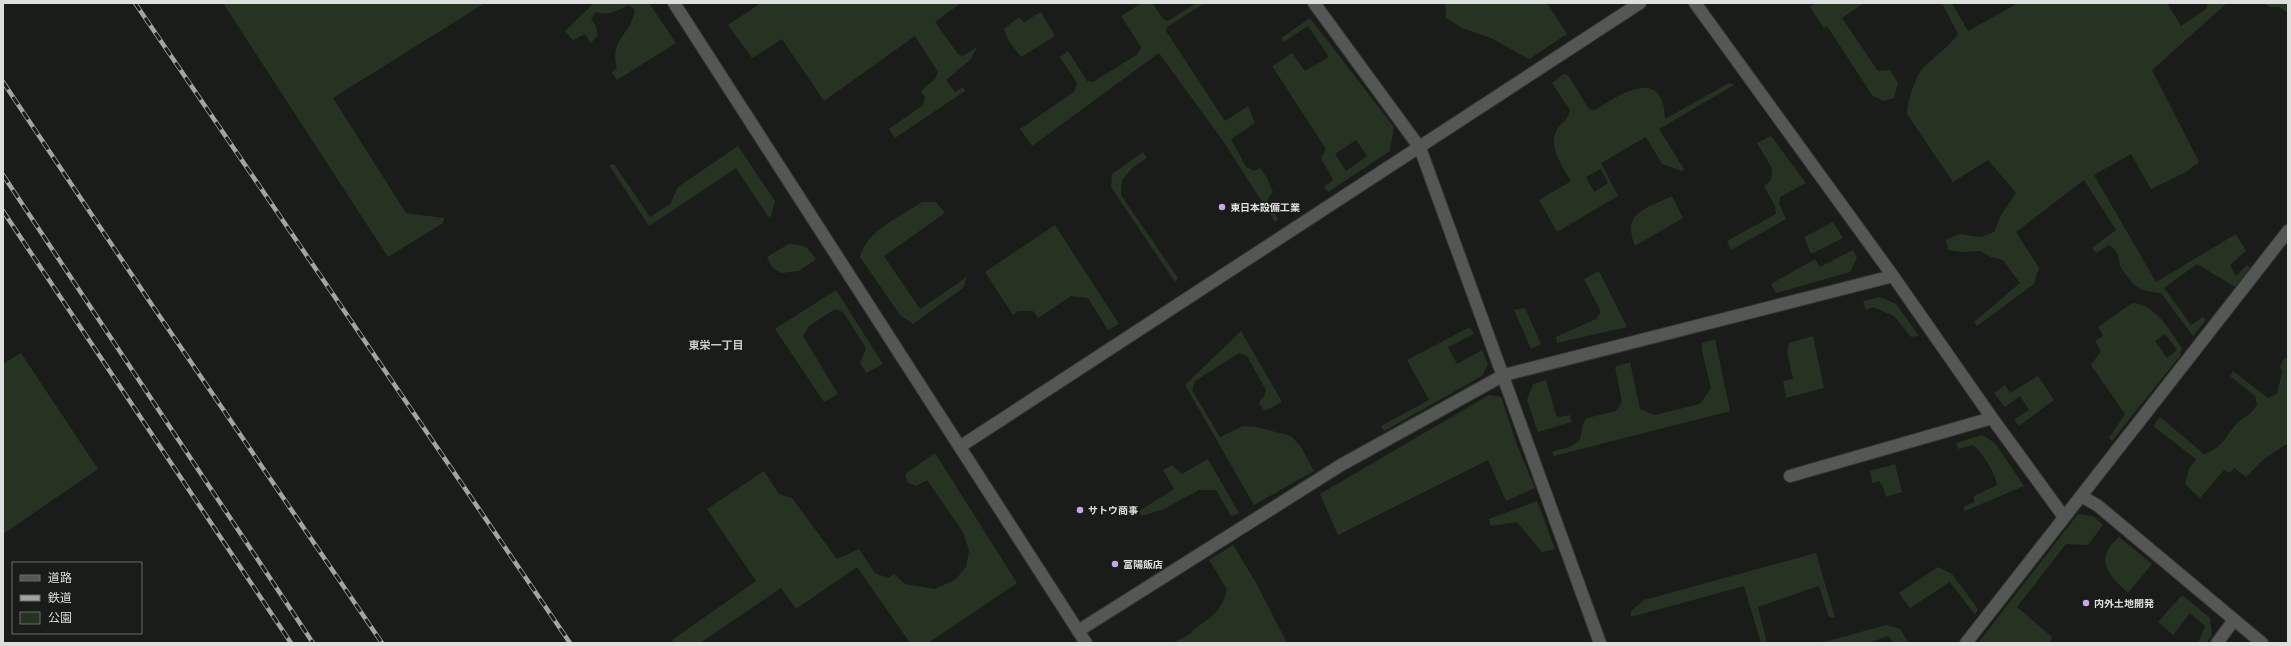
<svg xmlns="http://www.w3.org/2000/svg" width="2291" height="646" viewBox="0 0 2291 646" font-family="Mulish,'Noto Sans JP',sans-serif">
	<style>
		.green { fill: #263323; fill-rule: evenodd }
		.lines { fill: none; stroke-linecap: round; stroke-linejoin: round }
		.minor-casing { stroke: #353734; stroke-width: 14 }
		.minor { stroke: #545854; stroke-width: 12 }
		.rail-casing { stroke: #a3a5a2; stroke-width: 4.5 }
		.rail { stroke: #1a1c19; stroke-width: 3; stroke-dasharray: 9; stroke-linecap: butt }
		.poi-dot { fill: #c7a6ef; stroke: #1a1c19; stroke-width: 1.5 }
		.labels { text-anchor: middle; stroke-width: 3; stroke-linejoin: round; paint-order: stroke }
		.poi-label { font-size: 10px; font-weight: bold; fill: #dddfdc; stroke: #1a1c19; text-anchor: start }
		.neighbourhood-label { font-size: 11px; font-weight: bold; fill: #ccd0cc; stroke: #1a1c19 }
	</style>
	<rect width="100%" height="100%" fill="#1a1c19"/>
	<path class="green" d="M 223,3 L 485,3 L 333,98 L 406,213 L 444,218 L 443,223 L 388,257 Z
		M 594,3 L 649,3 L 676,43 L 617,80 L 612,73 L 617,68 C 609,40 630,36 635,10 L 629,5 C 618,10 608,17 596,12 L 591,19 L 596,26 L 598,35 L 591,43 L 585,34 L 573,40 L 565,31 Z
		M 761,3 L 961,3 L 935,22 L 958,54 L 963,56 L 977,47 L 971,59 L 946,80 L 955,92 L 963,87 L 965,91 L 895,138 L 889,129 L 923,105 L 925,97 L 921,91 L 935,79 L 938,72 L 915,36 L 824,101 L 782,39 L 752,58 L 728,25 Z
		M 1142,3 L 1152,3 L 1164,20 L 1168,21 L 1196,3 L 1205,3 L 1167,27 L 1166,31 L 1225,121 L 1248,106 L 1255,123 L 1231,139 L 1246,167 L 1254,171 L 1260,168 L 1267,178 L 1273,192 L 1267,200 L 1278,219 L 1275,222 L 1223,141 L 1159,53 L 1032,146 L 1020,129 L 1074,92 L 1077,83 L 1060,57 L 1068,51 L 1087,81 L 1093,82 L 1138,54 L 1141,47 L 1121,16 Z
		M 1445,3 L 1547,3 L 1567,34 L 1529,59 L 1491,38 L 1462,28 L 1446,18 Z
		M 1816,3 L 1864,3 L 1842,18 L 1878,71 L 1890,70 L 1898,83 L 1894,98 L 1883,101 L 1872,95 L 1827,26 L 1824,28 L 1810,7 Z
		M 1942,3 L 1952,3 L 1968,31 L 2018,3 L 2167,3 L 2181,26 L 2206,9 L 2208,3 L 2227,3 L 2152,70 L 2199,162 L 2186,172 L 2151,189 L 2131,154 L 2094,175 L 2156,282 L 2236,234 L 2246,251 L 2230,265 L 2236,276 L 2247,265 L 2250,268 L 2235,287 L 2197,264 L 2164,288 L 2191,325 L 2203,317 L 2206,320 L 2193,336 L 2161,293 C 2145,291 2136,290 2127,276 C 2125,273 2121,269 2120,265 C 2117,255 2120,252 2109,245 L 2096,253 L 2092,248 L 2116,230 L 2084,180 L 2016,232 L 2039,268 L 2034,284 L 1977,326 L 1974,322 L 2020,283 L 2003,260 L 1991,257 L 1980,251 L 1962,252 L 1948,250 L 1946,240 L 1959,234 L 1981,237 L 1994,232 L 2000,217 L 2016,193 L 1988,160 L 1953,182 L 1907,114 C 1907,103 1916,74 1924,67 C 1936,55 1948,48 1958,34 Z
		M 2264,3 L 2284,3 L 2288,6 L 2288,13 L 2279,7 L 2270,7 Z
		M 1041,12 L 1055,36 L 1021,57 L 1008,40 L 1004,29 L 1019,17 L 1024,22 Z
		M 1310,18 L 1394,127 L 1390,151 L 1328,192 L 1324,187 L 1333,180 L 1321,158 L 1326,149 L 1272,66 L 1292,53 L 1305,71 L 1329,57 L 1308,26 L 1284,42 L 1281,38 ZM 1356,140 L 1367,156 L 1346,171 L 1335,154 Z
		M 1563,74 L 1568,75 L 1589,109 L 1595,110 C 1612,100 1653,69 1663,104 C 1665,109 1664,115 1665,119 L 1729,83 L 1734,85 L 1659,129 L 1684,169 L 1682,171 L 1662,164 L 1646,137 L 1601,163 L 1618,196 L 1557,232 L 1539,200 L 1571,181 C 1563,167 1546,145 1558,128 C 1564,120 1567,122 1570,110 L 1552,83 ZM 1601,169 L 1608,183 L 1594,192 L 1586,177 Z
		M 1771,136 L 1806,183 L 1780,197 L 1779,204 L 1786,219 L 1731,250 L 1727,241 L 1776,214 L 1775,206 L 1764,186 L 1771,180 L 1772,168 L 1757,143 Z
		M 738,146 L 775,201 L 770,219 L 736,168 L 649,226 L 609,165 L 614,164 L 650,217 L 670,204 L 678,187 Z
		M 1143,152 L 1147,158 L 1133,167 L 1122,180 L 1121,195 L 1178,278 L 1175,282 L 1111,187 L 1112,174 Z
		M 1672,196 L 1683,218 L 1635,246 C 1621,212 1646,209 1672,196 Z
		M 922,202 L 936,202 L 945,213 L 884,256 L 920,309 L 967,277 L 963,288 L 913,324 L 900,315 L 860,257 C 867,230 900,217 922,202 Z
		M 1833,222 L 1843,238 L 1811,254 L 1804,237 Z
		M 1055,225 L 1119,324 L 1108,330 L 1088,298 L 1071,296 L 1038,318 L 1033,311 L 1018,311 L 1013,315 L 985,272 Z
		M 790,243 L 806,247 L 816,259 L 799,271 L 781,273 L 772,267 L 767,257 Z
		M 1853,250 L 1857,258 L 1850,272 L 1776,293 L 1771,284 L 1815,259 L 1820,267 Z
		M 1599,271 L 1627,327 L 1557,343 L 1556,337 L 1596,319 L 1601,312 L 1584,279 Z
		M 836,290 L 883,364 L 866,373 L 860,363 L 866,348 L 843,312 L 835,309 L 809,326 L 803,336 L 838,394 L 824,402 L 775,329 Z
		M 1880,297 L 1896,304 L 1919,336 L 1911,337 L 1894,316 L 1873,307 L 1866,310 L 1863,301 Z
		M 2132,303 C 2156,304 2169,330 2182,348 L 2180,356 L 2112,441 L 2109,438 L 2125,414 L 2091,365 L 2101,351 L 2095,341 L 2103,336 L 2098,327 ZM 2165,334 L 2177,350 L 2167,358 L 2155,341 Z
		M 1525,308 L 1541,344 L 1531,349 L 1514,310 Z
		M 1470,327 L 1474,334 L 1448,347 L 1457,364 L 1482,350 L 1488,364 L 1482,376 L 1384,431 L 1381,426 L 1429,400 L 1407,360 Z
		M 1241,331 L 1282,402 L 1264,411 L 1259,402 L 1264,397 L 1266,390 L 1247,356 L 1239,353 L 1195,381 L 1192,390 L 1220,437 L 1243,426 L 1256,427 L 1291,436 L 1301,447 L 1314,471 L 1254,505 L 1185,385 Z
		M 1813,336 L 1824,388 L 1786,398 L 1783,381 L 1793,379 L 1787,352 L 1789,343 Z
		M 1715,339 L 1730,411 L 1554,456 L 1552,452 C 1561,449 1578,447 1581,436 C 1582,428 1582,424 1587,418 L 1616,411 L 1622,402 L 1615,367 L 1630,362 L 1640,409 L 1654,415 L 1700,404 L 1711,388 L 1702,351 L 1702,343 Z
		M 21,353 L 98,469 L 3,534 L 3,364 Z
		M 2285,358 L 2288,360 L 2288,445 L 2285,445 L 2263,460 L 2246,477 L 2234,468 L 2230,473 L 2224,470 L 2200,498 L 2185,484 L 2189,469 L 2196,459 L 2153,426 L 2160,417 L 2204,454 C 2220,449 2224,440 2233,428 C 2241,417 2251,417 2257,404 L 2255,396 L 2230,376 L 2233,371 L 2268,398 L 2277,394 L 2282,372 L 2280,366 Z
		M 2038,376 L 2054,400 L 2019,426 L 2014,420 L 2029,410 L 2020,396 L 2005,407 L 1994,393 L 2005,385 L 2010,393 Z
		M 1546,380 L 1556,415 L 1559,417 L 1570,415 L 1571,422 L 1538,432 L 1527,400 L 1533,384 Z
		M 1489,395 L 1501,397 L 1517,445 L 1535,488 L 1506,501 L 1488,460 L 1338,535 L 1320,494 Z
		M 1982,435 L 1995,443 L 2024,486 L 1965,511 L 1963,507 L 1974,502 L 1974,496 L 1997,485 C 1995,472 1983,454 1973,445 L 1958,449 L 1956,443 Z
		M 935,453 L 1017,583 L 928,643 L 910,643 L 857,567 L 796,609 L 781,588 L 700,643 L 674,643 L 672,640 L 756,581 L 707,509 L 764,471 L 779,494 L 792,498 L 837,559 L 859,549 L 875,573 L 888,578 L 894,574 L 905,584 L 935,589 L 955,580 L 966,567 L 969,551 L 963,532 L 927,480 L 916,486 L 908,483 L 905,474 Z
		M 1208,459 L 1239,513 L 1231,516 L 1216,490 L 1199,490 L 1164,509 L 1141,516 L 1139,511 L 1174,489 L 1163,470 L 1172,465 L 1182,474 Z
		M 1895,464 L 1902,492 L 1886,497 L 1884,489 L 1879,481 L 1872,483 L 1870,471 Z
		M 1537,501 L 1555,549 L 1542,552 L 1517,522 L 1491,526 L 1489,519 Z
		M 2078,514 L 2093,516 L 2103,525 L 2088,545 L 2066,544 L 2017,607 L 2052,637 L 2050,643 L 1978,643 Z
		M 2119,537 L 2152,564 L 2128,593 C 2107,574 2094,559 2119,537 Z
		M 1233,545 L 1255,581 L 1287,643 L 1173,643 L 1192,633 L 1193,630 C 1211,617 1222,612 1227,589 L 1209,560 Z
		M 1816,553 L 1835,618 L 1829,617 L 1819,586 L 1758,607 L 1767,643 L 1761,643 L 1744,586 L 1631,617 L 1631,611 L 1644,600 Z
		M 1938,567 L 1952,574 L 1978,609 L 1975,615 L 1950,582 L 1910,608 L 1899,593 Z
		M 2182,595 L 2210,618 L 2212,635 L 2206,643 L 2198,643 L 2205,626 L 2190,613 L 2173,635 L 2158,622 Z
		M 1886,625 L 1900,629 L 1909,643 L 1894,643 L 1888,636 L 1869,643 L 1811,643 L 1828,641 Z"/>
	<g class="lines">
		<defs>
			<path id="minor" d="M 674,3 L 1086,643
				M 1314,3 L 1420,148 L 1600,643
				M 1695,3 L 1893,276 L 1992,418 L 2064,517
				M 961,446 L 1640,3
				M 1790,476 L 1992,418
				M 2081,496 L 2288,231
				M 1078,631 L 1341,465 L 1504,375 L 1893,276
				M 1966,643 L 2081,496 L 2097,505 L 2262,643
				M 2217,643 L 2234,620"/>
		</defs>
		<use href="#minor" class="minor-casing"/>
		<use href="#minor" class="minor"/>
		<defs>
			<path id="rail" d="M 135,3 L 570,643
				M 3,82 L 152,305 L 382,643
				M 3,175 L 313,643
				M 3,211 L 291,643"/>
		</defs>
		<use href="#rail" class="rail-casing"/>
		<use href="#rail" class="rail"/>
	</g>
	<g class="poi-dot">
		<circle cx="1222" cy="207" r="4"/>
		<circle cx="1080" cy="510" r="4"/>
		<circle cx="1115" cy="564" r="4"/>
		<circle cx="2086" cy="603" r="4"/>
	</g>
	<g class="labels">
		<g class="poi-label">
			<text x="1230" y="211">東日本設備工業</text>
			<text x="1088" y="514">サトウ商事</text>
			<text x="1123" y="568">冨陽飯店</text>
			<text x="2094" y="607">内外土地開発</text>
		</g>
		<g class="neighbourhood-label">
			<text x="716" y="349">東栄一丁目</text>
		</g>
	</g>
	<rect width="2291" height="646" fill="none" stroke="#dddfdc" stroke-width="8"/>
	<rect x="12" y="562" width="130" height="72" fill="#1a1c19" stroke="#686a67"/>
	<rect x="20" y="575" width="20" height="6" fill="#545854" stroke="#686a67"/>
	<text x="48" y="582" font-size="12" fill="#dddfdc">道路</text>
	<rect x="20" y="595" width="20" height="6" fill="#a3a5a2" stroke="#686a67"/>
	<text x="48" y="602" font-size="12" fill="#dddfdc">鉄道</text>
	<rect x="20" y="612" width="20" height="12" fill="#263323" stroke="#686a67"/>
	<text x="48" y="622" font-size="12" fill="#dddfdc">公園</text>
</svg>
